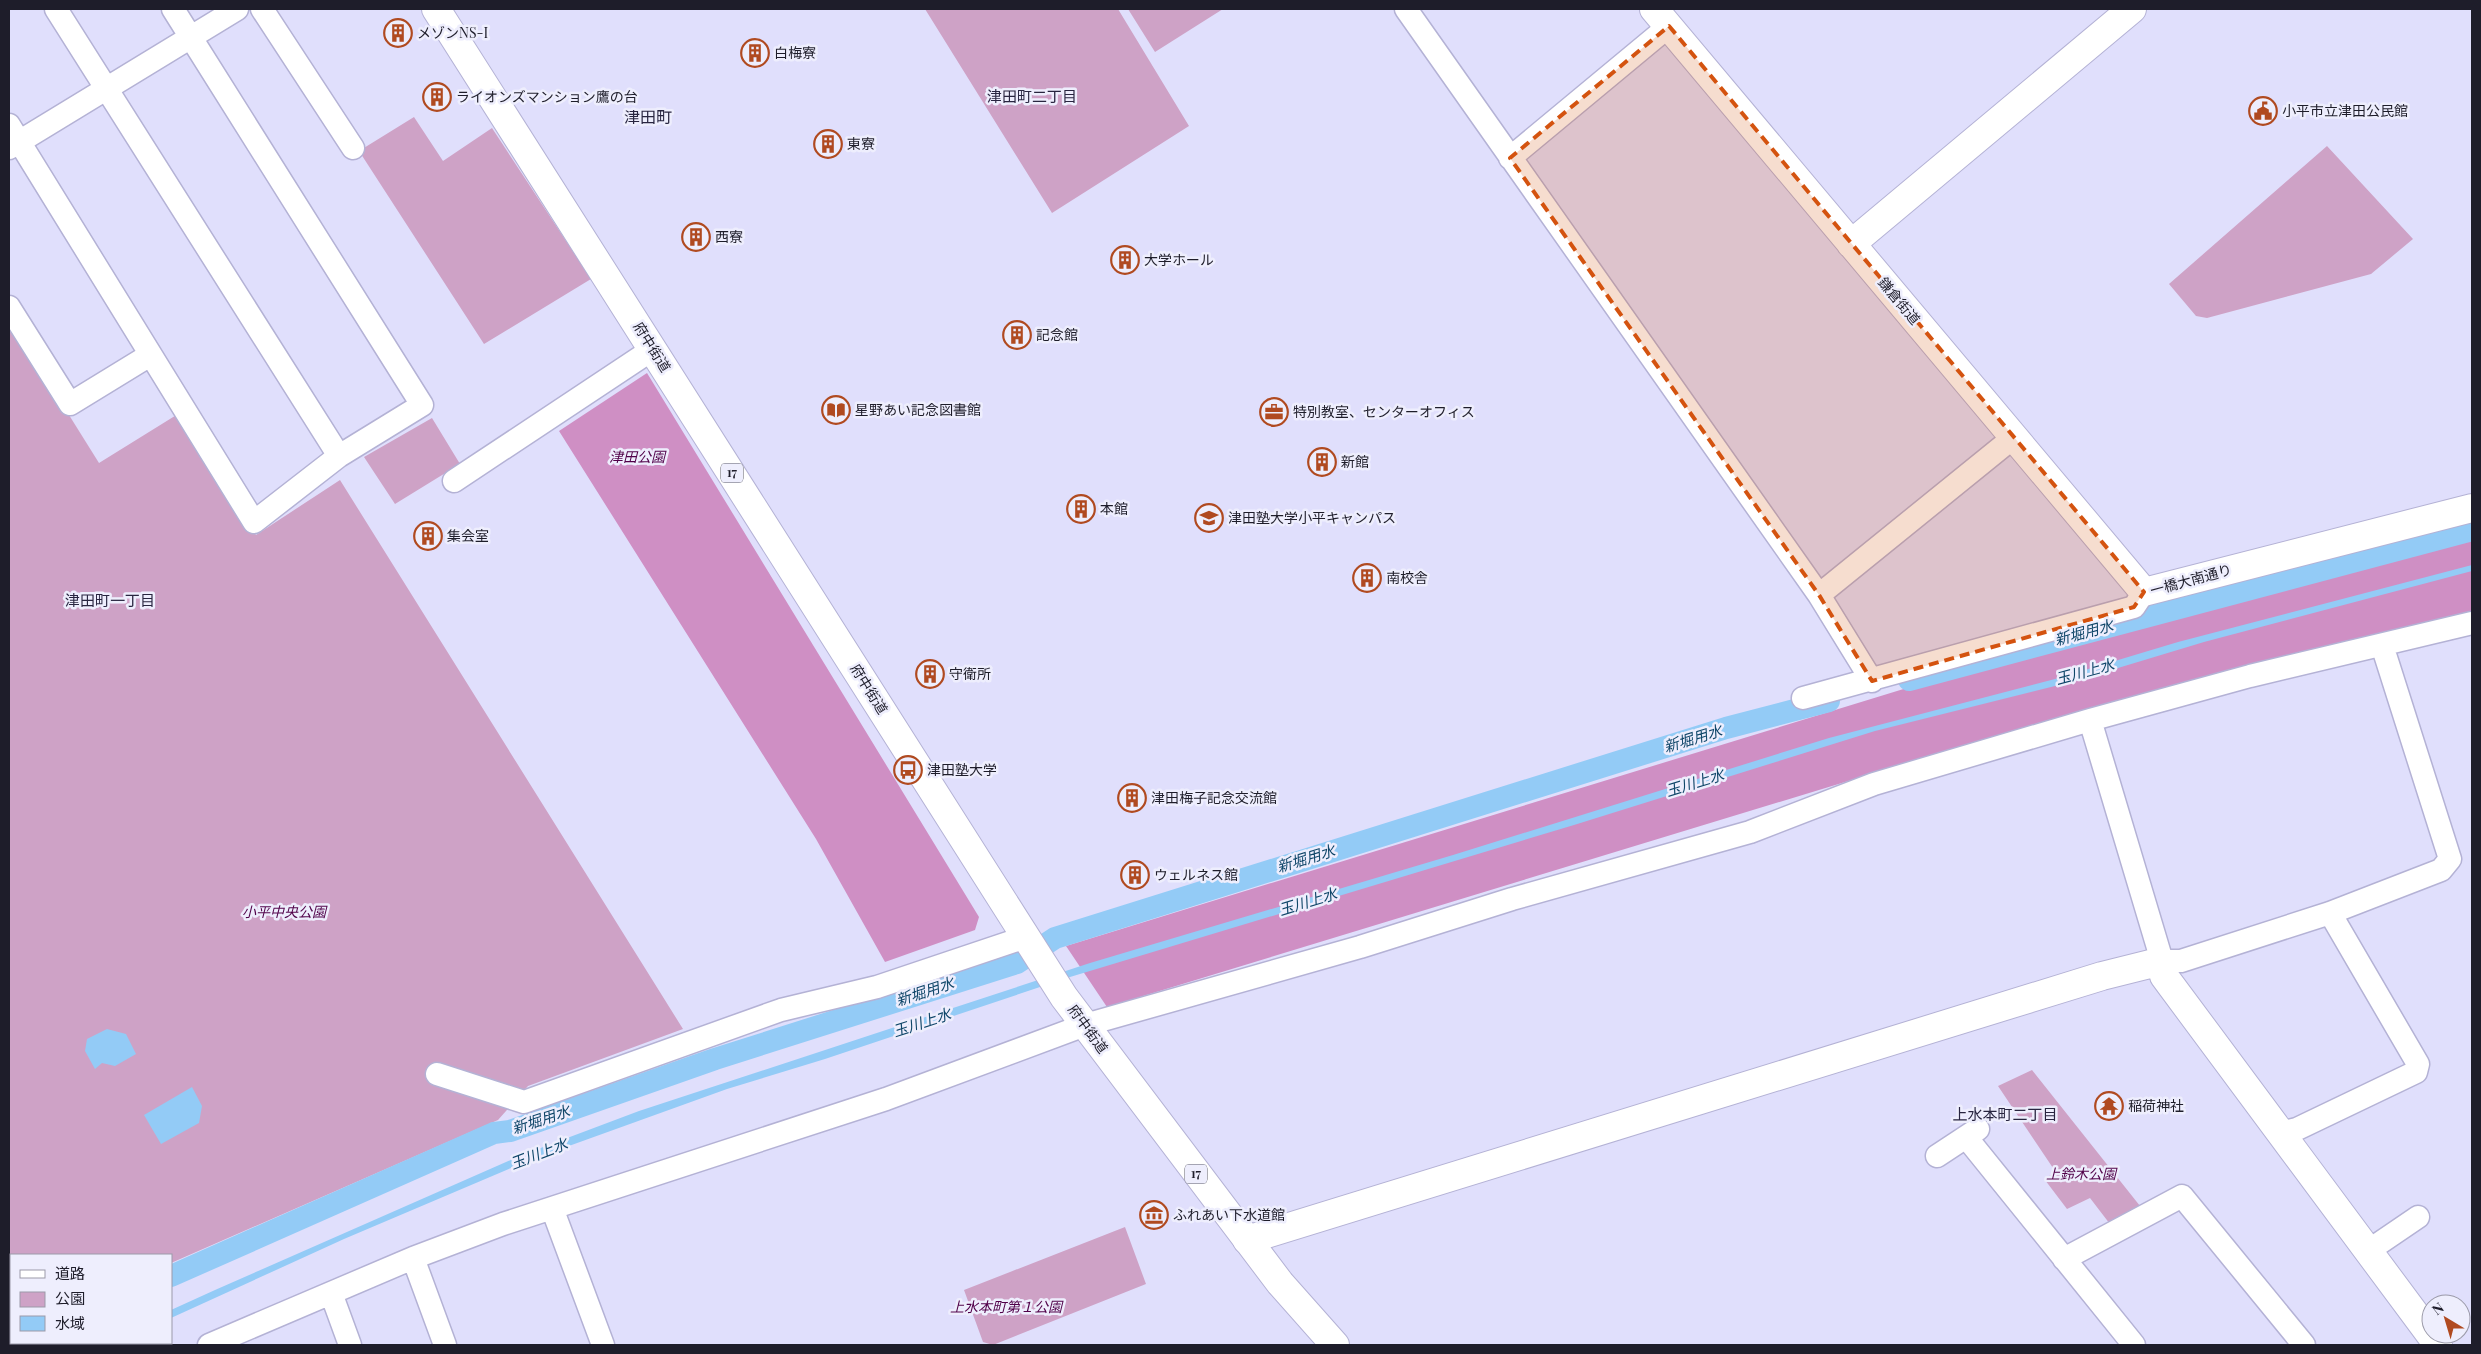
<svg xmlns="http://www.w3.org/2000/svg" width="2481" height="1354" viewBox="0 0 2481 1354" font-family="'Playfair Display','Noto Sans JP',serif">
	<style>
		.green { fill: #cea2c6 }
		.forest { fill: #cf8fc4 }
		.water { fill: #93cbf6 }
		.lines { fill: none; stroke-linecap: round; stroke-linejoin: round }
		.canal { stroke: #93cbf6; stroke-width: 22 }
		.minor-casing { stroke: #b4b2d5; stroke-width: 25 }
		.tertiary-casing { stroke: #b4b2d5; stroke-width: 30 }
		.primary-casing { stroke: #b4b2d5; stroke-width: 30 }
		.minor { stroke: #fff; stroke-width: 22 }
		.tertiary { stroke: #fff; stroke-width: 28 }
		.primary { stroke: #fff; stroke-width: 28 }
		.marked { fill: #d4530f; fill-opacity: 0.2; stroke: #d4530f; stroke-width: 4; stroke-dasharray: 10 6; stroke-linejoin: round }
		.labels { text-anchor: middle; stroke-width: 5; stroke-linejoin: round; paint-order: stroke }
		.shield { fill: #eeeefd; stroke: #5c5c69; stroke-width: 1 }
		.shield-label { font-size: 12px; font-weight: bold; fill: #1e1d2a }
		.poi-label { font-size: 14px; fill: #1e1d2a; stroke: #eeeefd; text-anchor: start }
		.street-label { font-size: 14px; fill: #1e1d2a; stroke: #eeeefd }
		.park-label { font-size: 14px; font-style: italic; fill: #500049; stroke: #eeeefd }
		.neighbourhood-label { font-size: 15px; fill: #282540; stroke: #eeeefd }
		.water-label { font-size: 15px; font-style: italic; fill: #0f4669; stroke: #eeeefd }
		.quarter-label { font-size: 16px; fill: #282540; stroke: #eeeefd }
	</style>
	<rect width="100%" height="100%" fill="#e0dffc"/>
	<path class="green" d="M 925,9 L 1118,9 L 1189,126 L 1052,213 Z
		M 1128,9 L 1223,9 L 1155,52 Z
		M 414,117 L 443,161 L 492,128 L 591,279 L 484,344 L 359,151 Z
		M 2327,146 L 2413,239 L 2371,274 L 2207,318 L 2196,316 L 2169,284 Z
		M 9,319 L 99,463 L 178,414 L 256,535 L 340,480 L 683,1029 L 528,1086 L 498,1120 L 171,1263 L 171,1255 L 11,1255 L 11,1333 L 9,1335 Z
		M 432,418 L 460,464 L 395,504 L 364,457 Z
		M 2032,1070 L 2144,1211 L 2113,1228 L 2090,1198 L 2067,1209 L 2045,1180 L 2055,1171 L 1998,1086 Z
		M 1125,1227 L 1146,1284 L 993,1345 L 983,1342 L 964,1290 Z"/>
	<path class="forest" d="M 647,373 L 979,917 L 975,930 L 885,962 L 816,839 L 559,431 Z
		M 2472,526 L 2472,615 L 1868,775 L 1107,1007 L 1066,946 L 2220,592 Z"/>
	<path class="water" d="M 2472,565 L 2472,571 L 2204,642 L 2075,681 L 1875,731 L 1574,825 L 1070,977 L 825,1059 L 727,1089 L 530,1160 L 344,1239 L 171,1318 L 171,1310 L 215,1290 L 522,1155 L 639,1111 L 1090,963 L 1453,855 L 1829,738 L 2055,679 L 2178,642 Z
		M 107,1029 L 126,1034 L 136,1054 L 115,1066 L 102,1063 L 95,1069 L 85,1051 L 87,1039 Z
		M 192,1087 L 202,1106 L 199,1123 L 161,1144 L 144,1115 Z"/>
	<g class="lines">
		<path class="canal" d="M 1909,680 L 2472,530
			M 171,1276 L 494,1133 L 510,1131 L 715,1059 L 1017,963 L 1055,938 L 1726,728 L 1829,701
			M 14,1345 L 19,1343"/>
		<defs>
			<path id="minor" d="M 56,9 L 339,456
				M 262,9 L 353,148
				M 1406,9 L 1819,595 L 1872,681
				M 9,125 L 254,522 L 339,456 L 422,405 L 173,9
				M 9,148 L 237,9
				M 1510,158 L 1669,26
				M 9,307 L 70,404 L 150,355
				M 454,481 L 653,349
				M 1819,595 L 2014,437
				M 1803,698 L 2134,607 L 2144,592
				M 2090,720 L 2162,961 L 2181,961 L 2330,913 L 2441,870 L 2450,859 L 2382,645
				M 437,1074 L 524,1102 L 781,1010 L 877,987 L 1026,937
				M 2280,1133 L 2297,1129 L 2416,1072 L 2418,1064 L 2330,913
				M 1966,1137 L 2134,1345
				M 1937,1156 L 1978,1129
				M 552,1208 L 603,1345
				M 2368,1251 L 2418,1217
				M 413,1258 L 445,1345
				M 2064,1259 L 2182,1196 L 2304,1345
				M 331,1293 L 350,1345
				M 209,1345 L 413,1258 L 503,1224 L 886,1099 L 1085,1025 L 1360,947 L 1512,899 L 1750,832 L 1874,784 L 2090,720 L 2250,676 L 2472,623"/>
			<path id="tertiary" d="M 1654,9 L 2144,592 L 2472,508
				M 1851,244 L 2132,9
				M 1247,1240 L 2102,976 L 2162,961 L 2164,976 L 2438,1345"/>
			<path id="primary" d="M 436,9 L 1064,997 L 1280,1283 L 1335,1345"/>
		</defs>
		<use href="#minor" class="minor-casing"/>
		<use href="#tertiary" class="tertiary-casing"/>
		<use href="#primary" class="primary-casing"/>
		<use href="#minor" class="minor"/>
		<use href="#tertiary" class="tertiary"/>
		<use href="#primary" class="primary"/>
	</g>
	<path class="marked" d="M 1669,26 L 2144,592 L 2134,607 L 1872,681 L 1819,595 L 1510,158 Z"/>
	<defs>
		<symbol id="building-ring" viewBox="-11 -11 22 22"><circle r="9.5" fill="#eeeefd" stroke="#b04a20" stroke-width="1.5"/><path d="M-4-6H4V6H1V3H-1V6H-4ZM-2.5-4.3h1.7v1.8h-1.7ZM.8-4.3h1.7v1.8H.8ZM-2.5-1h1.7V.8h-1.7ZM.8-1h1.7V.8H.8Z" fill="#b04a20"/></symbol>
		<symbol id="civic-ring" viewBox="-11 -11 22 22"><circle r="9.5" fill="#eeeefd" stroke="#b04a20" stroke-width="1.5"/><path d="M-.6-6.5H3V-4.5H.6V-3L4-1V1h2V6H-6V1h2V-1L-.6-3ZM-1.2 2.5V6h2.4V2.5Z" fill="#b04a20"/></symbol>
		<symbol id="library-ring" viewBox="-11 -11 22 22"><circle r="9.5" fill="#eeeefd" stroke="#b04a20" stroke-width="1.5"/><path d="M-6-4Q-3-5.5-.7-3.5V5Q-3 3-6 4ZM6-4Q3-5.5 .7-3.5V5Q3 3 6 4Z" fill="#b04a20"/></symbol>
		<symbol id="office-ring" viewBox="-11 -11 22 22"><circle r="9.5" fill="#eeeefd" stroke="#b04a20" stroke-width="1.5"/><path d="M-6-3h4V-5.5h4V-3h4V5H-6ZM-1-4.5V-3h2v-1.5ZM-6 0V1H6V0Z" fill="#b04a20"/></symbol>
		<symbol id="university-ring" viewBox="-11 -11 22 22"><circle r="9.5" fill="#eeeefd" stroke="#b04a20" stroke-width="1.5"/><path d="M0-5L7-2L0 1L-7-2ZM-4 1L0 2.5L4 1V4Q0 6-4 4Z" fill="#b04a20"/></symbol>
		<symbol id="bus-ring" viewBox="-11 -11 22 22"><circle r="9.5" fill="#eeeefd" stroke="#b04a20" stroke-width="1.5"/><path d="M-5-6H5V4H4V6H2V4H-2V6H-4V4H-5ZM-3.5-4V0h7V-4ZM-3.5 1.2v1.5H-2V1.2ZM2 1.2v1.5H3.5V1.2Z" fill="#b04a20"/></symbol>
		<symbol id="temple-ring" viewBox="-11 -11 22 22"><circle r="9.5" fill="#eeeefd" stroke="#b04a20" stroke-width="1.5"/><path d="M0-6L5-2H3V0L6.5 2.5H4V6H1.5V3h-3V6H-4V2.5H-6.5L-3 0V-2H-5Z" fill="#b04a20"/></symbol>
		<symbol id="museum-ring" viewBox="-11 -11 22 22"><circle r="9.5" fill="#eeeefd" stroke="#b04a20" stroke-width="1.5"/><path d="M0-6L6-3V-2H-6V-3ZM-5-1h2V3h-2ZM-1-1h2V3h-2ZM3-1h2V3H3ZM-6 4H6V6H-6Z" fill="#b04a20"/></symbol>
	</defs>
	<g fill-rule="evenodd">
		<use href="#building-ring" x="382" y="17" width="32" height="32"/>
		<use href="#building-ring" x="739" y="37" width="32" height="32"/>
		<use href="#building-ring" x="421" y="81" width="32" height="32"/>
		<use href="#civic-ring" x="2247" y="95" width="32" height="32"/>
		<use href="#building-ring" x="812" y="128" width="32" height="32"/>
		<use href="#building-ring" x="680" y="221" width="32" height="32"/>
		<use href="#building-ring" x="1109" y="244" width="32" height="32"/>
		<use href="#building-ring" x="1001" y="319" width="32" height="32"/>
		<use href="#library-ring" x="820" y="394" width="32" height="32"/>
		<use href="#office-ring" x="1258" y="396" width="32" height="32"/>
		<use href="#building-ring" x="1306" y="446" width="32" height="32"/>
		<use href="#building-ring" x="1065" y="493" width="32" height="32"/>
		<use href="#university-ring" x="1193" y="502" width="32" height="32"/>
		<use href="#building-ring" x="412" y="520" width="32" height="32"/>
		<use href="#building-ring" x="1351" y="562" width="32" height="32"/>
		<use href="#building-ring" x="914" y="658" width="32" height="32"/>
		<use href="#bus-ring" x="892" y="754" width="32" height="32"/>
		<use href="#building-ring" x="1116" y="782" width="32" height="32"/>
		<use href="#building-ring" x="1119" y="859" width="32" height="32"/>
		<use href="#temple-ring" x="2093" y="1090" width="32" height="32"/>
		<use href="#museum-ring" x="1138" y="1199" width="32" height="32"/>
	</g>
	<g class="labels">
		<g class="shield">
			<rect x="721" y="463.5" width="22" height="19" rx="4"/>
			<rect x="1185" y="1164.5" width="22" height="19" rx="4"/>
		</g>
		<g class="shield-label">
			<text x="732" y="477">17</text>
			<text x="1196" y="1178">17</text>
		</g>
		<g class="poi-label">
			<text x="417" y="38">メゾンNS-I</text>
			<text x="774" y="58">白梅寮</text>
			<text x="456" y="102">ライオンズマンション鷹の台</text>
			<text x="2282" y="116">小平市立津田公民館</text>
			<text x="847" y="149">東寮</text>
			<text x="715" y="242">西寮</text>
			<text x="1144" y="265">大学ホール</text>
			<text x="1036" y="340">記念館</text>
			<text x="855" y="415">星野あい記念図書館</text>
			<text x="1293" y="417">特別教室、センターオフィス</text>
			<text x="1341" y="467">新館</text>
			<text x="1100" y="514">本館</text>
			<text x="1228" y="523">津田塾大学小平キャンパス</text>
			<text x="447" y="541">集会室</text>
			<text x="1386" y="583">南校舎</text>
			<text x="949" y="679">守衛所</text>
			<text x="927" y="775">津田塾大学</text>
			<text x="1151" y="803">津田梅子記念交流館</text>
			<text x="1154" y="880">ウェルネス館</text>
			<text x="2128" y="1111">稲荷神社</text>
			<text x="1173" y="1220">ふれあい下水道館</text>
		</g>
		<g class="street-label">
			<text transform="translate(1899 301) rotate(50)" y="5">鎌倉街道</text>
			<text transform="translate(652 347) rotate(58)" y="5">府中街道</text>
			<text transform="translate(2191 580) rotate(-15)" y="5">一橋大南通り</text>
			<text transform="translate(869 689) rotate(58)" y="5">府中街道</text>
			<text transform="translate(1088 1029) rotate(54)" y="5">府中街道</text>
		</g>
		<g class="park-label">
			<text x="637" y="462">津田公園</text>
			<text x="284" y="917">小平中央公園</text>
			<text x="2081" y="1179">上鈴木公園</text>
			<text x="1006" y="1312">上水本町第１公園</text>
		</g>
		<g class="neighbourhood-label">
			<text x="1032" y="102">津田町二丁目</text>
			<text x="110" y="606">津田町一丁目</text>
			<text x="2005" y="1120">上水本町二丁目</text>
		</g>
		<g class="water-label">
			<text transform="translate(2084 633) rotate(-15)" y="5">新堀用水</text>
			<text transform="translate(2085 672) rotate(-15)" y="5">玉川上水</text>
			<text transform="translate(1693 739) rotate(-17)" y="5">新堀用水</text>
			<text transform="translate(1695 783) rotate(-17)" y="5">玉川上水</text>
			<text transform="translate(1306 859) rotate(-17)" y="5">新堀用水</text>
			<text transform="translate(1308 902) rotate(-17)" y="5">玉川上水</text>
			<text transform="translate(925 992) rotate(-18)" y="5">新堀用水</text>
			<text transform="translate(922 1023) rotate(-18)" y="5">玉川上水</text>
			<text transform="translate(541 1120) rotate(-18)" y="5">新堀用水</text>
			<text transform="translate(539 1154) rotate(-21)" y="5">玉川上水</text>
		</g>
		<g class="quarter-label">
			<text x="648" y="123">津田町</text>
		</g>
	</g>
	<rect width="2481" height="1354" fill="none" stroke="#1e1d2a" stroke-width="20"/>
	<rect x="10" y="1254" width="162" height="90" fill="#eeeefd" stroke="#9b9aa9"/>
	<rect x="20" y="1270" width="25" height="8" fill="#ffffff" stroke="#9b9aa9"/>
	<text x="55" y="1279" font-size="15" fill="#1e1d2a">道路</text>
	<rect x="20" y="1292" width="25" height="15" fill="#cea2c6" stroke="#9b9aa9"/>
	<text x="55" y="1304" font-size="15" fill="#1e1d2a">公園</text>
	<rect x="20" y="1316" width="25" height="15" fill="#93cbf6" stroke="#9b9aa9"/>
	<text x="55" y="1329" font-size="15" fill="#1e1d2a">水域</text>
	<g transform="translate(2446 1319) rotate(322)"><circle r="24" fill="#eeeefd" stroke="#9b9aa9"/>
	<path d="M0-4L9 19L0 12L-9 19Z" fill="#b04a20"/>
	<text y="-8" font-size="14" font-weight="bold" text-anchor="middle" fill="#1e1d2a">N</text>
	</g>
</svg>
